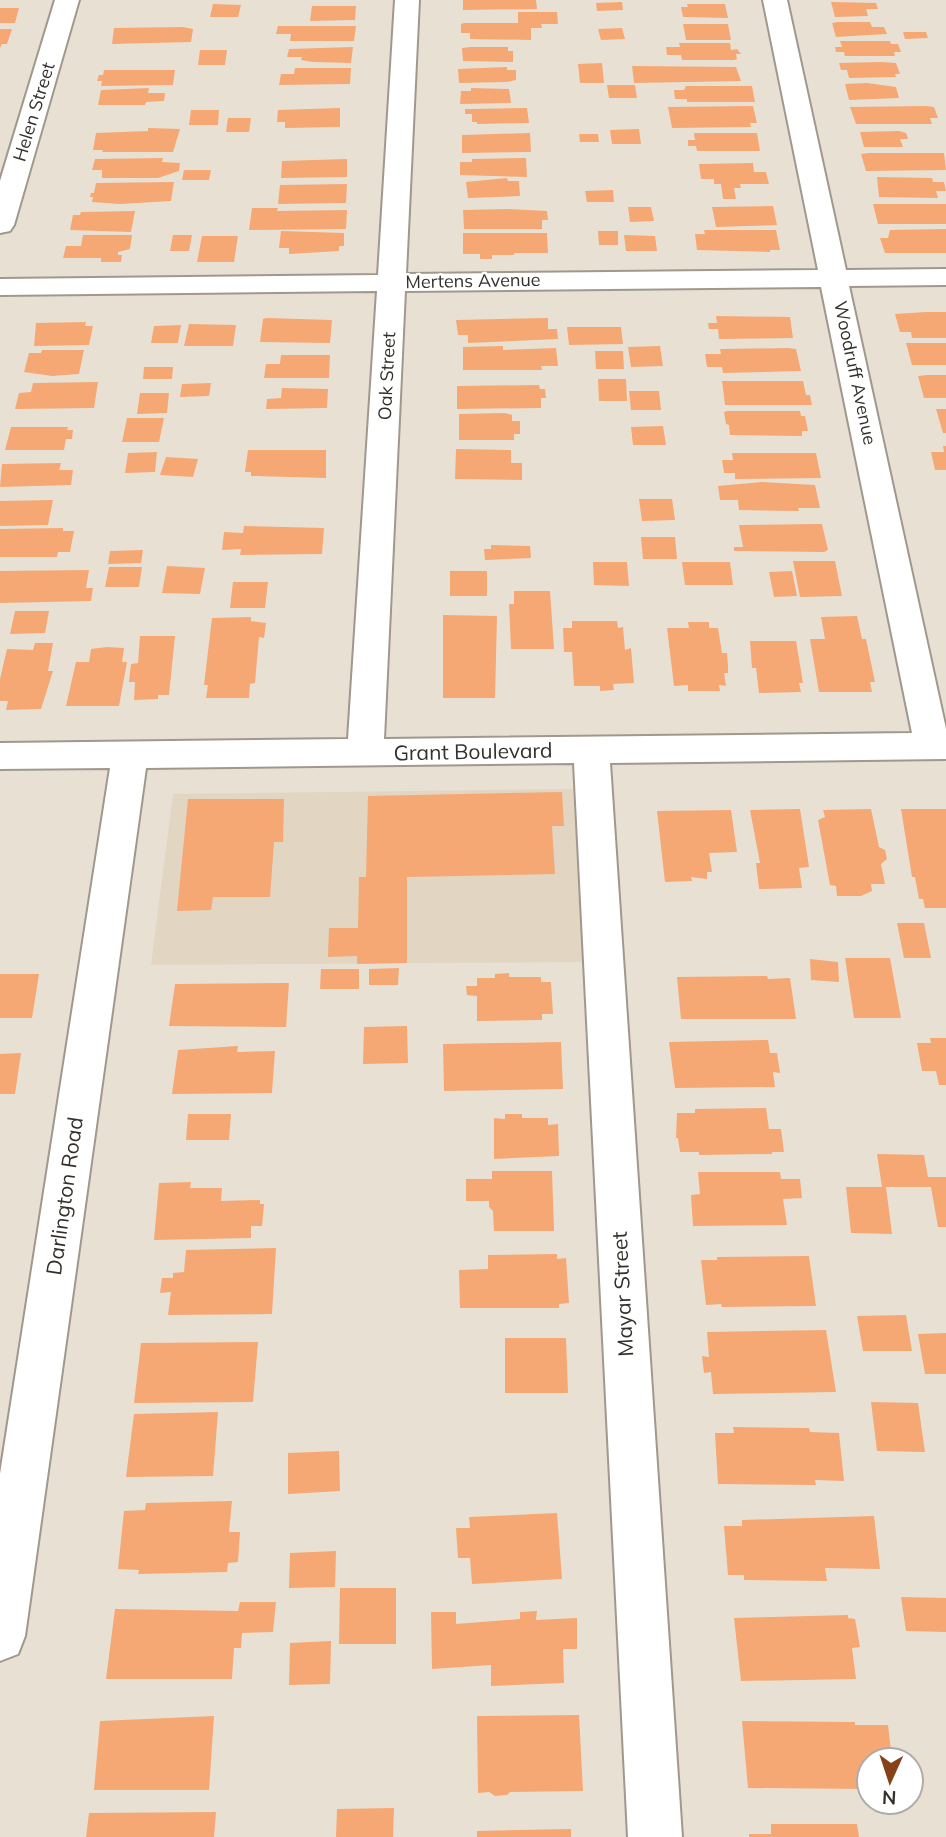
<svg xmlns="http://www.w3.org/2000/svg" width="946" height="1837" viewBox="0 0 946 1837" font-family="Mulish,sans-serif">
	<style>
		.built { fill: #e2d5c2 }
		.building { fill: #f5a873 }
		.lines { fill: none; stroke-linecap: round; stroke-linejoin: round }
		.minor-casing { stroke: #a0988d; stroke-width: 4 }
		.minor { fill: #fff; fill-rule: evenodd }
		.labels { text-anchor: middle; stroke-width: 5; stroke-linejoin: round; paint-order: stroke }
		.far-street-label { font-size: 18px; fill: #33302b; stroke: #fff }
		.street-label { font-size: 21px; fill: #33302b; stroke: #fff }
	</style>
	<rect width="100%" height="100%" fill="#e9e0d4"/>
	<path class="built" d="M 574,789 L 584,962 L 151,965 L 173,794 Z"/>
	<path class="building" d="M 463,0 L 536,0 L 537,9 L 463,10 Z
		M 622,2 L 623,10 L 597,11 L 596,3 Z
		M 831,2 L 876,3 L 878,9 L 866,9 L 868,16 L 835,17 Z
		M 213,4 L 241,5 L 238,17 L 210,17 Z
		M 687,4 L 725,4 L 728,18 L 683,17 L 681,7 L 688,7 Z
		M 312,6 L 356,6 L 355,20 L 310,21 Z
		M 0,8 L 19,8 L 15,23 L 0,23 Z
		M 518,12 L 557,12 L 558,24 L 541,24 L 542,28 L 531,28 L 531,40 L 470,39 L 470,33 L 461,33 L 461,24 L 464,23 L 518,23 Z
		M 838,22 L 870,22 L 872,27 L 884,27 L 887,34 L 836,37 L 832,23 Z
		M 683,24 L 728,24 L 731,40 L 686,40 Z
		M 278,26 L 356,26 L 354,41 L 290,41 L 291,34 L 276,34 Z
		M 182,27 L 193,29 L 191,42 L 112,44 L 114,28 Z
		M 622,28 L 625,39 L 601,40 L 598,29 Z
		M 0,29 L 12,29 L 7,44 L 2,44 L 0,48 Z
		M 903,32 L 926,32 L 928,38 L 905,39 Z
		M 840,41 L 890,41 L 891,44 L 898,44 L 901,52 L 894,52 L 895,56 L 845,56 L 844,52 L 836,52 L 835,47 L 842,47 Z
		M 679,43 L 730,43 L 731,50 L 737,49 L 741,54 L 736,54 L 737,59 L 734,60 L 682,60 L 681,55 L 667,55 L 666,47 L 680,47 Z
		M 353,47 L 351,63 L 313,62 L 301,60 L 302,57 L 287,57 L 289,49 Z
		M 470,47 L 508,47 L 508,51 L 513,51 L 513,62 L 463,61 L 462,48 Z
		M 200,50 L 227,50 L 225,65 L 198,65 Z
		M 881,62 L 896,63 L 900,74 L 895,74 L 896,77 L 849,78 L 847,70 L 841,70 L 839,63 Z
		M 602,63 L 604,83 L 580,83 L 578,64 Z
		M 632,66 L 736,67 L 741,81 L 634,83 Z
		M 507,67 L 507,70 L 516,70 L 516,80 L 507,82 L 459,83 L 458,69 Z
		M 295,68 L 351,68 L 350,84 L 279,85 L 281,74 L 294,74 Z
		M 104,70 L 175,70 L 173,85 L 101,86 L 102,81 L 97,81 L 99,75 L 103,75 Z
		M 867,83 L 896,87 L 899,98 L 849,100 L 845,84 Z
		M 607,85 L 635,85 L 637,98 L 609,98 Z
		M 686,86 L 752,86 L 755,102 L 687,102 L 687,99 L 675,99 L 674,90 L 684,90 Z
		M 149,88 L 148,93 L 165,93 L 164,101 L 146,102 L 145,105 L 98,105 L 101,90 Z
		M 471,88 L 509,89 L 511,103 L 460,104 L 461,91 L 471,91 Z
		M 753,106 L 757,123 L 750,123 L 751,127 L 672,128 L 668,107 Z
		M 926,106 L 934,107 L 938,118 L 930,118 L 932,124 L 856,124 L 850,107 Z
		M 340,108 L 340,127 L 285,128 L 285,122 L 277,122 L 278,110 Z
		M 527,108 L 529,123 L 477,124 L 477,122 L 472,122 L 472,114 L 465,114 L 465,109 L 472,109 Z
		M 191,110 L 219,110 L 218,125 L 189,125 Z
		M 228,118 L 251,118 L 249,132 L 226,132 Z
		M 148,128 L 180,129 L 173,152 L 102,152 L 103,150 L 93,150 L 96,133 L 148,131 Z
		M 639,129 L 641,144 L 612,144 L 610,130 Z
		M 899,131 L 906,133 L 908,139 L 900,139 L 903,147 L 864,147 L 860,132 Z
		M 530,133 L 531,152 L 462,153 L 462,135 Z
		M 694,133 L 757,133 L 760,151 L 697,151 L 696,146 L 688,146 L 688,140 L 695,140 Z
		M 579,134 L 598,134 L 599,142 L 580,142 Z
		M 869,153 L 944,153 L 946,170 L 866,171 L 861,154 Z
		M 163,158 L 162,162 L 180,163 L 179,171 L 158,178 L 102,178 L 102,170 L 92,170 L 95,159 Z
		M 526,158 L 527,177 L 460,175 L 460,162 L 472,162 L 472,159 Z
		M 347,159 L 347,177 L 281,178 L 282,161 Z
		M 753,163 L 754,172 L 766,172 L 769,184 L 740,184 L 741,188 L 734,188 L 736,199 L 723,199 L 721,184 L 714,184 L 714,179 L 701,179 L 699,164 Z
		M 184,170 L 211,170 L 209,180 L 182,180 Z
		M 877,177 L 932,178 L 933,182 L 944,182 L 946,191 L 936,191 L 938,198 L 879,197 Z
		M 507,178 L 508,181 L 519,181 L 520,196 L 468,198 L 466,182 Z
		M 174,182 L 171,201 L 120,204 L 92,202 L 93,197 L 90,197 L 91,193 L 94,193 L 96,183 Z
		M 347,184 L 346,203 L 278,204 L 280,185 Z
		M 613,190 L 614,202 L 587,202 L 585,191 Z
		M 873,204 L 946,204 L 946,224 L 878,224 Z
		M 773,206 L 777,225 L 716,227 L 712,207 Z
		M 628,207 L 651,207 L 654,221 L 630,222 Z
		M 252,208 L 278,208 L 277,211 L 347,210 L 346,229 L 249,230 Z
		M 508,209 L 547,211 L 548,220 L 542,220 L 542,229 L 464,229 L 463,210 Z
		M 135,211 L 131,232 L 70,230 L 73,215 L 80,215 L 81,212 Z
		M 946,229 L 946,253 L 885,253 L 880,238 L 888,238 L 890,230 Z
		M 704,230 L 776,230 L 780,250 L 770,250 L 770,252 L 697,250 L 695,234 L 705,234 Z
		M 281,231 L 344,233 L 344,246 L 339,246 L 339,251 L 289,254 L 289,248 L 279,248 Z
		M 598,231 L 618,231 L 618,245 L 599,245 Z
		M 463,233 L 547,233 L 548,253 L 514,253 L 514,255 L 492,255 L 492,259 L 480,259 L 480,254 L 463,254 Z
		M 83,235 L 132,235 L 130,249 L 118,252 L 118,255 L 122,255 L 121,262 L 101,262 L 101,258 L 63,258 L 66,246 L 81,246 Z
		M 173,235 L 192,235 L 189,251 L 170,251 Z
		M 624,235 L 655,236 L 657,251 L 626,251 Z
		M 202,236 L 238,236 L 234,262 L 197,262 Z
		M 926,312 L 946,312 L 946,338 L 912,338 L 911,332 L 900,332 L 895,314 Z
		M 716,316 L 790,317 L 793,338 L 719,339 L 718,329 L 709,329 L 708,323 L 717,323 Z
		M 267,318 L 332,320 L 330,343 L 260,342 L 263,319 Z
		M 548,318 L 548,329 L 557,329 L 558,339 L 468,343 L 468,335 L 458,335 L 456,320 Z
		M 86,322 L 85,326 L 93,326 L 89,345 L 34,346 L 36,323 Z
		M 189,324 L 236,325 L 233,346 L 184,346 Z
		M 181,325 L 178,343 L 151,343 L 154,326 Z
		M 567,327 L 621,327 L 623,344 L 569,345 Z
		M 906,343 L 946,343 L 946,365 L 912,365 Z
		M 503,346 L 503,350 L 556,348 L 558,366 L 541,366 L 542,370 L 463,370 L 463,347 Z
		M 660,346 L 663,366 L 631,367 L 628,347 Z
		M 788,348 L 796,349 L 801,371 L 723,373 L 722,367 L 707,367 L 705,354 L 721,354 L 720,349 Z
		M 42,350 L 84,350 L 79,374 L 52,376 L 24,372 L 29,353 L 41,353 Z
		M 595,351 L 623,351 L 624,369 L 596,369 Z
		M 281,355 L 330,355 L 329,378 L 264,378 L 266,364 L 280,364 Z
		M 144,367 L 173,367 L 172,379 L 143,379 Z
		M 927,375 L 946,375 L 946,398 L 924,398 L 918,376 Z
		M 598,379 L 626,379 L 627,401 L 599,401 Z
		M 722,381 L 803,381 L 806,395 L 810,395 L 812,405 L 725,405 Z
		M 98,382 L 94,408 L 15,409 L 19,393 L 31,392 L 33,383 Z
		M 211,383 L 209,396 L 180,397 L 182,384 Z
		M 539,385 L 540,389 L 545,389 L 546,398 L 541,398 L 541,408 L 457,409 L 457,386 Z
		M 282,388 L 328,389 L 327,408 L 266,409 L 267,399 L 281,398 Z
		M 629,391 L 659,391 L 661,410 L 631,410 Z
		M 140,393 L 169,393 L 167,413 L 137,414 Z
		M 936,409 L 946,409 L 946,433 L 943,433 Z
		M 727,411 L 800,411 L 801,416 L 805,416 L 808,431 L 802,431 L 802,436 L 730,435 L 729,425 L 726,424 L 724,412 Z
		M 505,413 L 512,415 L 512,421 L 520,421 L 520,434 L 514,434 L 514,440 L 459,440 L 459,414 Z
		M 127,418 L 164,418 L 159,442 L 122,442 Z
		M 663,426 L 666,445 L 633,445 L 631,427 Z
		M 11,427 L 68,427 L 67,430 L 73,430 L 72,439 L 66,439 L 64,450 L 5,450 Z
		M 943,446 L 946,446 L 946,470 L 935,470 L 931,452 L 944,452 Z
		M 456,449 L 511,450 L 511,463 L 522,463 L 522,480 L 455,479 Z
		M 248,450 L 326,450 L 326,478 L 251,476 L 251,472 L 245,472 Z
		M 157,452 L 155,472 L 125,473 L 128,453 Z
		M 732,453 L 816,453 L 821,478 L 735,479 L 735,473 L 724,473 L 722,460 L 733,460 Z
		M 166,457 L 198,459 L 193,477 L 160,475 Z
		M 61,463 L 59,470 L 73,470 L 71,485 L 0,487 L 2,464 Z
		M 762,482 L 815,485 L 820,508 L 798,508 L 799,511 L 739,510 L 738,500 L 720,500 L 718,486 Z
		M 639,499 L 672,499 L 675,520 L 642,521 Z
		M 53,500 L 48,525 L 0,526 L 0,501 Z
		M 817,524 L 822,524 L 828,550 L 824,552 L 734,551 L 734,547 L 743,547 L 739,525 Z
		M 244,526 L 324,528 L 322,554 L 240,555 L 241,549 L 222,550 L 224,532 L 243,533 Z
		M 63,528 L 63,531 L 74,531 L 70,552 L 58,552 L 57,557 L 0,557 L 0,529 Z
		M 641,537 L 675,537 L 677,559 L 643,559 Z
		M 491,545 L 530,546 L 531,558 L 485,560 L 484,549 L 491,549 Z
		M 143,550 L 141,563 L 108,564 L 110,551 Z
		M 793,561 L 835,561 L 842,596 L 800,597 Z
		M 593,562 L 627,562 L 629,586 L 594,585 Z
		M 682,562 L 730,562 L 733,585 L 685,585 Z
		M 167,566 L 205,568 L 200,594 L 162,593 Z
		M 109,567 L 142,567 L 139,587 L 105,587 Z
		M 89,570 L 86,588 L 93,588 L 91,601 L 0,603 L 0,571 Z
		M 450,571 L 487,571 L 487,596 L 450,596 Z
		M 792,571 L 797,596 L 774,597 L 769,572 Z
		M 233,582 L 268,582 L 265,608 L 230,608 Z
		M 514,591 L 550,591 L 554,649 L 511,649 L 509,604 L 514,604 Z
		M 15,611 L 49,611 L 45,633 L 10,634 Z
		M 443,615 L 497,616 L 495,698 L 443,698 Z
		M 857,616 L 862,639 L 866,639 L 875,682 L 870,682 L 872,692 L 819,692 L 810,639 L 825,639 L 821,617 Z
		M 251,617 L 251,621 L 266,623 L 264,638 L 259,637 L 255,683 L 250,684 L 249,698 L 206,698 L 208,685 L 204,685 L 212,618 Z
		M 572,621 L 617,621 L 618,628 L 623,627 L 625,650 L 631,648 L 634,683 L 613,684 L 614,690 L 600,691 L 600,686 L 574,686 L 572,652 L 564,652 L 563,628 L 572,628 Z
		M 688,622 L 709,622 L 709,628 L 718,628 L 722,653 L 727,653 L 728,665 L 728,673 L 724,673 L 726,686 L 719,685 L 720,691 L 688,691 L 688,685 L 674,686 L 667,628 L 689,628 Z
		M 140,636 L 175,636 L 169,695 L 158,695 L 158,699 L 134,700 L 135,682 L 129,682 L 131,664 L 138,663 Z
		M 750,641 L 796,641 L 803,683 L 799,683 L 801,692 L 759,693 L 756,668 L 752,668 Z
		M 35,643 L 53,643 L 48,671 L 53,671 L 41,709 L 6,710 L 8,701 L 0,701 L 0,679 L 7,649 L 33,650 Z
		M 107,647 L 124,648 L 122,662 L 127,662 L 119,706 L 66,706 L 76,662 L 89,662 L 91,649 Z
		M 562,792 L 564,826 L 552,826 L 555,874 L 407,877 L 407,963 L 357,964 L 357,956 L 328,957 L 329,928 L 358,928 L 359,877 L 366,877 L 368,796 Z
		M 188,799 L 284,799 L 283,842 L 274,842 L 270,897 L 213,897 L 211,910 L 177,911 Z
		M 800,809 L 809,867 L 799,868 L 802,888 L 759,889 L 756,863 L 760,863 L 750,810 Z
		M 871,809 L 879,847 L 885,850 L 887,859 L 881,864 L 885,884 L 871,884 L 872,891 L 861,896 L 837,896 L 836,886 L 830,885 L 818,820 L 825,817 L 823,810 Z
		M 901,809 L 946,809 L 946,908 L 925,908 L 923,899 L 919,899 L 915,877 L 912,877 Z
		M 731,810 L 737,852 L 709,853 L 712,872 L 707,872 L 707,879 L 691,877 L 692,881 L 665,882 L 657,811 Z
		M 897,923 L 924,923 L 931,958 L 904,958 Z
		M 845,958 L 890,958 L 901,1018 L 854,1018 Z
		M 810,959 L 838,962 L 839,982 L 811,980 Z
		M 399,968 L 398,985 L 369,985 L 369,969 Z
		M 321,969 L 359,969 L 359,989 L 320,989 Z
		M 509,973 L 509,977 L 541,977 L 541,982 L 551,982 L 553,1014 L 542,1014 L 542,1020 L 477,1021 L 477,996 L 467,995 L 466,986 L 477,986 L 477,978 L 495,978 L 495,974 Z
		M 0,974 L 39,974 L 32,1018 L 0,1018 Z
		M 767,976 L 768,979 L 790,978 L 796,1019 L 681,1019 L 677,977 Z
		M 289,983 L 286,1027 L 169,1026 L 175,984 Z
		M 407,1026 L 408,1063 L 363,1064 L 364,1027 Z
		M 930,1038 L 946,1038 L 946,1085 L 939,1085 L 936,1071 L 922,1071 L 917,1043 L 931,1043 Z
		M 768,1040 L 770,1053 L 777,1053 L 780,1073 L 773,1072 L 775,1087 L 675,1088 L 669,1042 Z
		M 561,1042 L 563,1089 L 444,1091 L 443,1044 Z
		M 238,1046 L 237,1052 L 275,1051 L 272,1093 L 172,1094 L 178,1050 Z
		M 21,1053 L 15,1094 L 0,1094 L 0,1054 Z
		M 766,1108 L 769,1129 L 781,1129 L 784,1152 L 772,1152 L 772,1154 L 699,1155 L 699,1152 L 680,1152 L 678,1138 L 676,1138 L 677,1113 L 695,1113 L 695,1109 Z
		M 188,1114 L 231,1114 L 229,1140 L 186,1140 Z
		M 505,1114 L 522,1114 L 522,1118 L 548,1118 L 548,1125 L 558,1124 L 559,1156 L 494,1159 L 494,1118 L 505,1119 Z
		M 877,1154 L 924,1155 L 928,1177 L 946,1177 L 946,1227 L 938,1227 L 931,1187 L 886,1187 L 892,1234 L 851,1233 L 846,1187 L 882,1187 Z
		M 492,1171 L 552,1171 L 554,1231 L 494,1231 L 493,1211 L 489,1207 L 489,1201 L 466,1201 L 466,1179 L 492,1179 Z
		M 698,1172 L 780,1172 L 781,1179 L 800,1179 L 802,1198 L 783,1199 L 787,1225 L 693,1226 L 691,1195 L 700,1194 Z
		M 191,1182 L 190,1188 L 222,1188 L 221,1201 L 260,1200 L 260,1204 L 264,1204 L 262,1226 L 251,1226 L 251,1238 L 154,1240 L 159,1183 Z
		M 276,1248 L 272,1314 L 168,1315 L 171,1292 L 160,1293 L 162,1278 L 173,1278 L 173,1273 L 184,1272 L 186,1250 Z
		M 557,1254 L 557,1259 L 566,1258 L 569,1303 L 559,1304 L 559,1308 L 460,1308 L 459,1270 L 488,1269 L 488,1255 Z
		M 809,1256 L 816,1306 L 722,1307 L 721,1304 L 706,1305 L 701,1260 L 717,1260 L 717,1257 Z
		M 906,1315 L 912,1351 L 863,1351 L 857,1316 Z
		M 826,1330 L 836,1392 L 713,1394 L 711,1372 L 704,1373 L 702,1356 L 709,1357 L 707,1332 Z
		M 946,1333 L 946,1374 L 925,1374 L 918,1334 Z
		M 505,1338 L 566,1338 L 568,1393 L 505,1393 Z
		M 258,1342 L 253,1402 L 134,1403 L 141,1343 Z
		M 871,1402 L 918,1403 L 925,1452 L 877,1451 Z
		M 218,1412 L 213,1476 L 126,1477 L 134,1414 Z
		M 733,1427 L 809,1428 L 810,1432 L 839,1433 L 844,1481 L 815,1480 L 816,1485 L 718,1484 L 715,1433 L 734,1433 Z
		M 339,1451 L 340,1491 L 288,1494 L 288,1453 Z
		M 232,1501 L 229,1532 L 240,1532 L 238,1562 L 228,1563 L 227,1572 L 138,1574 L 139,1570 L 118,1569 L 124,1511 L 145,1510 L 146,1503 Z
		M 557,1513 L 562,1579 L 472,1584 L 470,1558 L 458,1558 L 456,1528 L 470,1528 L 469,1517 Z
		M 874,1516 L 880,1569 L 825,1568 L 827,1581 L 744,1580 L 744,1575 L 728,1575 L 724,1526 L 742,1526 L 742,1520 Z
		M 336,1551 L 335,1587 L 289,1588 L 290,1553 Z
		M 340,1588 L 396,1588 L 396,1644 L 339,1644 Z
		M 901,1597 L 946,1598 L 946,1632 L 906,1631 Z
		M 240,1602 L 276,1602 L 273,1632 L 242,1633 L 241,1648 L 234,1648 L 232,1679 L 106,1679 L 115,1609 L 238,1611 Z
		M 537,1611 L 536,1620 L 577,1618 L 577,1649 L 563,1649 L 564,1683 L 491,1686 L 491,1665 L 432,1669 L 431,1612 L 456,1612 L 456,1624 L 520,1619 L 520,1612 Z
		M 848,1615 L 848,1618 L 855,1619 L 860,1647 L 852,1648 L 856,1679 L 741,1681 L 734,1618 Z
		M 331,1641 L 330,1684 L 289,1685 L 290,1643 Z
		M 579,1715 L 583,1791 L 510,1792 L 507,1795 L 495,1796 L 489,1792 L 478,1793 L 477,1716 Z
		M 214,1716 L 209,1790 L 94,1790 L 100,1721 Z
		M 742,1721 L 855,1722 L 855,1725 L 888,1725 L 892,1760 L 869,1760 L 869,1789 L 748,1788 Z
		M 394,1808 L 393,1837 L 336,1837 L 337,1809 Z
		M 216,1812 L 214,1837 L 86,1837 L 89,1813 Z
		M 771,1824 L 857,1824 L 859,1837 L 749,1837 L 749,1834 L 771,1834 Z
		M 571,1829 L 571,1837 L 477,1837 L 477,1831 Z"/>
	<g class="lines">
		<defs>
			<path id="minor" d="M 55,0 L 79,0 L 14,225 L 10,231 L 0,233 L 0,181 Z
				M 395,0 L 419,0 L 406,274 L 818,270 L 763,0 L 787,0 L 846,270 L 946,269 L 946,285 L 849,286 L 946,729 L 946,759 L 610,763 L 682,1837 L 628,1837 L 574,763 L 146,768 L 25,1636 L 18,1654 L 0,1661 L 0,1474 L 110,768 L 0,769 L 0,743 L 348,739 L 377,291 L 0,295 L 0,279 L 378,275 ZM 821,287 L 912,733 L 384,739 L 405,291 Z"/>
		</defs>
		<use href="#minor" class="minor-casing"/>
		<use href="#minor" class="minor"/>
	</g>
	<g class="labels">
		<g class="far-street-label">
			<text transform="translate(34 112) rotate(-73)" y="6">Helen Street</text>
			<text transform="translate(473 281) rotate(-1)" y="6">Mertens Avenue</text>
			<text transform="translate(855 373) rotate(78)" y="6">Woodruff Avenue</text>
			<text transform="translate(387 376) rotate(-87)" y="6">Oak Street</text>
		</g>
		<g class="street-label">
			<text transform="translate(473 752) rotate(-1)" y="7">Grant Boulevard</text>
			<text transform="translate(65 1196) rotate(-82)" y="7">Darlington Road</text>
			<text transform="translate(623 1294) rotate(-93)" y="7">Mayar Street</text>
		</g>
	</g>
	<g transform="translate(890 1781) rotate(183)"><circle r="33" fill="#ffffff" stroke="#adacaa" stroke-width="2"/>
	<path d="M0-5L12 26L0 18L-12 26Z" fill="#864117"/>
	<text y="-10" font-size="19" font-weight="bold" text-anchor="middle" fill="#33302b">N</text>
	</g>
</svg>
